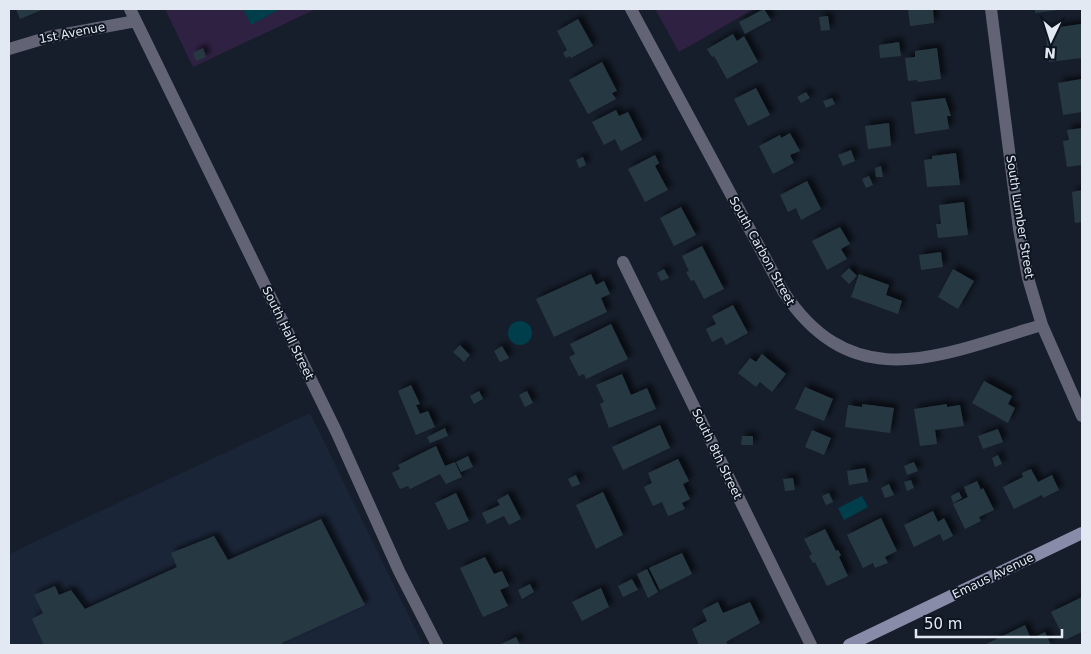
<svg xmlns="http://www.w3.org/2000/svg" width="1091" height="654" viewBox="0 0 1091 654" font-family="'DejaVu Sans',sans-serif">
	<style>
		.built { fill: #1a2538 }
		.green { fill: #2f2142 }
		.water { fill: #003e4b }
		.building { fill: #283843; filter: url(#shadow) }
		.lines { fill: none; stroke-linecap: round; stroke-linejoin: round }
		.street { stroke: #626475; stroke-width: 12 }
		.secondary { stroke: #898ca8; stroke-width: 12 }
		.labels { text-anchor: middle; stroke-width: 4; stroke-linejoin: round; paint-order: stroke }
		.street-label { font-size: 12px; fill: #e3e9f2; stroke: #0d1521 }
	</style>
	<defs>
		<filter id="shadow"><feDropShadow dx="4.5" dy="-4.5" stdDeviation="2.5" flood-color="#0009"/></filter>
	</defs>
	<rect width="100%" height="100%" fill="#161e2b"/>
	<path class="built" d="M 310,413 L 423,645 L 9,645 L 9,554 Z"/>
	<path class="green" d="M 165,9 L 316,9 L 193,67 Z
		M 655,9 L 754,9 L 679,52 Z"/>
	<path class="water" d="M 243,9 L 280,9 L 251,25 Z
		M508 333a12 12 0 1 1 24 0a12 12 0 1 1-24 0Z
		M 862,496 L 868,507 L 844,520 L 838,508 Z"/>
	<path class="building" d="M 16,9 L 44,9 L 20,19 Z
		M 764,9 L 771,20 L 745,34 L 739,22 Z
		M 908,9 L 933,9 L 934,23 L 910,26 Z
		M 1035,9 L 1059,9 L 1059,10 L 1035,13 Z
		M 828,16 L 830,30 L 821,31 L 819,17 Z
		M 578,19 L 593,46 L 571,58 L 570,56 L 566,58 L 563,53 L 567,50 L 557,31 Z
		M 1081,24 L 1082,58 L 1049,62 L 1045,29 Z
		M 733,34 L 737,41 L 744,36 L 758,62 L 727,79 L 714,56 L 712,57 L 707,49 Z
		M 899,42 L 901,56 L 880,58 L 879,45 Z
		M 203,48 L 206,57 L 196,61 L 193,53 Z
		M 937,48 L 941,79 L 918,82 L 917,80 L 908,81 L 905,58 L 915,57 L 915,51 Z
		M 602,62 L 617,91 L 612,93 L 616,99 L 588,114 L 569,80 Z
		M 1081,79 L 1082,112 L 1063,115 L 1058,83 Z
		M 756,88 L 770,115 L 748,126 L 734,99 Z
		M 806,92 L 810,98 L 801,103 L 797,97 Z
		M 832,98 L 835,104 L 826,108 L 823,101 Z
		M 945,98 L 951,116 L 947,116 L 949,129 L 915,134 L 911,102 Z
		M 616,110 L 619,116 L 628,112 L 642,140 L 621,151 L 615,139 L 604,145 L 592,122 Z
		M 889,123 L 891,146 L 868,149 L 865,126 Z
		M 1082,128 L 1082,165 L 1067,167 L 1063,141 L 1069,140 L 1067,130 Z
		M 790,133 L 800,151 L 790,155 L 794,163 L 773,174 L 759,146 L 780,135 L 781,138 Z
		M 851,150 L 855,161 L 843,166 L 838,155 Z
		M 956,153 L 960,185 L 927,187 L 924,160 L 932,159 L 932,156 Z
		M 655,155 L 659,163 L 655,166 L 668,190 L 645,202 L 628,169 Z
		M 583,157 L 586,165 L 579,168 L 576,160 Z
		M 881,166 L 883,177 L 876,177 L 875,168 Z
		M 869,176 L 873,185 L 866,188 L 862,179 Z
		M 807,181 L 821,209 L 801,220 L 796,208 L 788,212 L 780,195 Z
		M 1082,190 L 1082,222 L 1075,223 L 1072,192 Z
		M 964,202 L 968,235 L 938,238 L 936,224 L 941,224 L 939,205 Z
		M 681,207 L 696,235 L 674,246 L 660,218 Z
		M 840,227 L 850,244 L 841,249 L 847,259 L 827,270 L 812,241 Z
		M 702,246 L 724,289 L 704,299 L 694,280 L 691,281 L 686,272 L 689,271 L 682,256 Z
		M 941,252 L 943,267 L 921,270 L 919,255 Z
		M 849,268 L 857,276 L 849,284 L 841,276 Z
		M 664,269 L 669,278 L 661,281 L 657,273 Z
		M 953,269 L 974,281 L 958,309 L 938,297 Z
		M 591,274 L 596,285 L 604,281 L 610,294 L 601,298 L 607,312 L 554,337 L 536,299 Z
		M 859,274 L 889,285 L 886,295 L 902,301 L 898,314 L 851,297 Z
		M 733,305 L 748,333 L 726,345 L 722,337 L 712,342 L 706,329 L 716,324 L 712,316 Z
		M 611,324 L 628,359 L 586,379 L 584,374 L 579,376 L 569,357 L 575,354 L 570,344 Z
		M 460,345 L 470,355 L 464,362 L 453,352 Z
		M 502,346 L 509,358 L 500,362 L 494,351 Z
		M 762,354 L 786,374 L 772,392 L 760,382 L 756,387 L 738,373 L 750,358 L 756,362 Z
		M 622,374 L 631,395 L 647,388 L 656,409 L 609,428 L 600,404 L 604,402 L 596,385 Z
		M 984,381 L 1012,396 L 1008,404 L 1015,408 L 1008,423 L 972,403 Z
		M 411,385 L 420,404 L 416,405 L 420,414 L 428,411 L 435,427 L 416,435 L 398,391 Z
		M 805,387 L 833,399 L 824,421 L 795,409 Z
		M 479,391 L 483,399 L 474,404 L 470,396 Z
		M 527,391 L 533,403 L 525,407 L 519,395 Z
		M 862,404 L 894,408 L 890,433 L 845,427 L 848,405 L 862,407 Z
		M 947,404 L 947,407 L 960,405 L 964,426 L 935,430 L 937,444 L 920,446 L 914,409 Z
		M 660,425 L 670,448 L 623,470 L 612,447 Z
		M 445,428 L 448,436 L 430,443 L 427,437 Z
		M 998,429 L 1003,442 L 983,449 L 978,436 Z
		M 812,430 L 831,438 L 824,455 L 805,447 Z
		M 742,436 L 753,436 L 753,445 L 741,445 Z
		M 436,446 L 445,466 L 455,462 L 462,477 L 446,484 L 440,474 L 410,489 L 408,486 L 400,489 L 392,473 L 400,469 L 398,465 Z
		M 998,455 L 1002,464 L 995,467 L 992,458 Z
		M 468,456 L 473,467 L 461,472 L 456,462 Z
		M 678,459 L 689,481 L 683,484 L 690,499 L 682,503 L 685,509 L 668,516 L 662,502 L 653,506 L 644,487 L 652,483 L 648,473 Z
		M 914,462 L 918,471 L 907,475 L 904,466 Z
		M 865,468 L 868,482 L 849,485 L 847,471 Z
		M 1031,469 L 1038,482 L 1052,475 L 1059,490 L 1043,498 L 1042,495 L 1014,509 L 1003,487 L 1023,477 L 1022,473 Z
		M 576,475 L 580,484 L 572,487 L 568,479 Z
		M 793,478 L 795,490 L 785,491 L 783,479 Z
		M 911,480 L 914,488 L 907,491 L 904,482 Z
		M 977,481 L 981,490 L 983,488 L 994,510 L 979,517 L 981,521 L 965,529 L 953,504 L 968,497 L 964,487 Z
		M 889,484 L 894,495 L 885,498 L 881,488 Z
		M 603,492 L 623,535 L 596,549 L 576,505 Z
		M 959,492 L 962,498 L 953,503 L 951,496 Z
		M 456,493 L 469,521 L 448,530 L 435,503 Z
		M 829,493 L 833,502 L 826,505 L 822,496 Z
		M 508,494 L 521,519 L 509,525 L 504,516 L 487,524 L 482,513 L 500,505 L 497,500 Z
		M 933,511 L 938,522 L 944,518 L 953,536 L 943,541 L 940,534 L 914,547 L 904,525 Z
		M 881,518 L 897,551 L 885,557 L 888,563 L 875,568 L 873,563 L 863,568 L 847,535 Z
		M 321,519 L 365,605 L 282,643 L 282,645 L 44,645 L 32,619 L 43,613 L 34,595 L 55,586 L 59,595 L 71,590 L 85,609 L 177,567 L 171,553 L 214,536 L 228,560 Z
		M 825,529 L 836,551 L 838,550 L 841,555 L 839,557 L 848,576 L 827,586 L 815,562 L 813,563 L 809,556 L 812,554 L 804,539 Z
		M 682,553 L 692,574 L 660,590 L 649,568 Z
		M 485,557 L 494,574 L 502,571 L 509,586 L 500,590 L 508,606 L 483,617 L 460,568 Z
		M 647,569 L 658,592 L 648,598 L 637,574 Z
		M 632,579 L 638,590 L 623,597 L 618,586 Z
		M 530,584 L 534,592 L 522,599 L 518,590 Z
		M 601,588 L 609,607 L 582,621 L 572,602 Z
		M 1082,597 L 1082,632 L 1065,640 L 1051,612 Z
		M 718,602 L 723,613 L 750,602 L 760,623 L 726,642 L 728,645 L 699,645 L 692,629 L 707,621 L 702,610 Z
		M 1025,625 L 1031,639 L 1045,632 L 1051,645 L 984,645 Z
		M 516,637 L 520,645 L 499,645 Z"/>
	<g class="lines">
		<path class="street" d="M 130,9 L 336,431 L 399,571 L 437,645
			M 631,9 L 783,291 C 854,399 942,354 1042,325
			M 991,9 L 1019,229 L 1028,278 L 1042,325 L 1082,416
			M 9,49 L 49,37 L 136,21
			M 623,262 L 811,645"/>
		<path class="secondary" d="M 849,645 L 1082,533"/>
	</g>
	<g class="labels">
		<g class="street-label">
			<text transform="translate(72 33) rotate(-11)" y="4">1st Avenue</text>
			<text transform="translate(1020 217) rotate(81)" y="4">South Lumber Street</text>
			<text transform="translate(762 251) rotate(61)" y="4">South Carbon Street</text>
			<text transform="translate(288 333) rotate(64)" y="4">South Hall Street</text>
			<text transform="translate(717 454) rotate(64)" y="4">South 8th Street</text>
			<text transform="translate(993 576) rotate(-26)" y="4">Emaus Avenue</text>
		</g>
	</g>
	<rect width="1091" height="654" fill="none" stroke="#e3e9f2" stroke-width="20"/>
	<g transform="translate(1051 40) rotate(184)" stroke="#0d1521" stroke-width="4" paint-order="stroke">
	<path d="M0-4L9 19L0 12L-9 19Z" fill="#e3e9f2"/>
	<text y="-8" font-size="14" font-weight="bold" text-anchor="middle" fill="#e3e9f2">N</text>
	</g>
	<path d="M916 629v8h146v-8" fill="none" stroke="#e3e9f2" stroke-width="2.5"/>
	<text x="924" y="629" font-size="15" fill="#e3e9f2" stroke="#0d1521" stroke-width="4" paint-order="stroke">50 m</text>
</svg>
